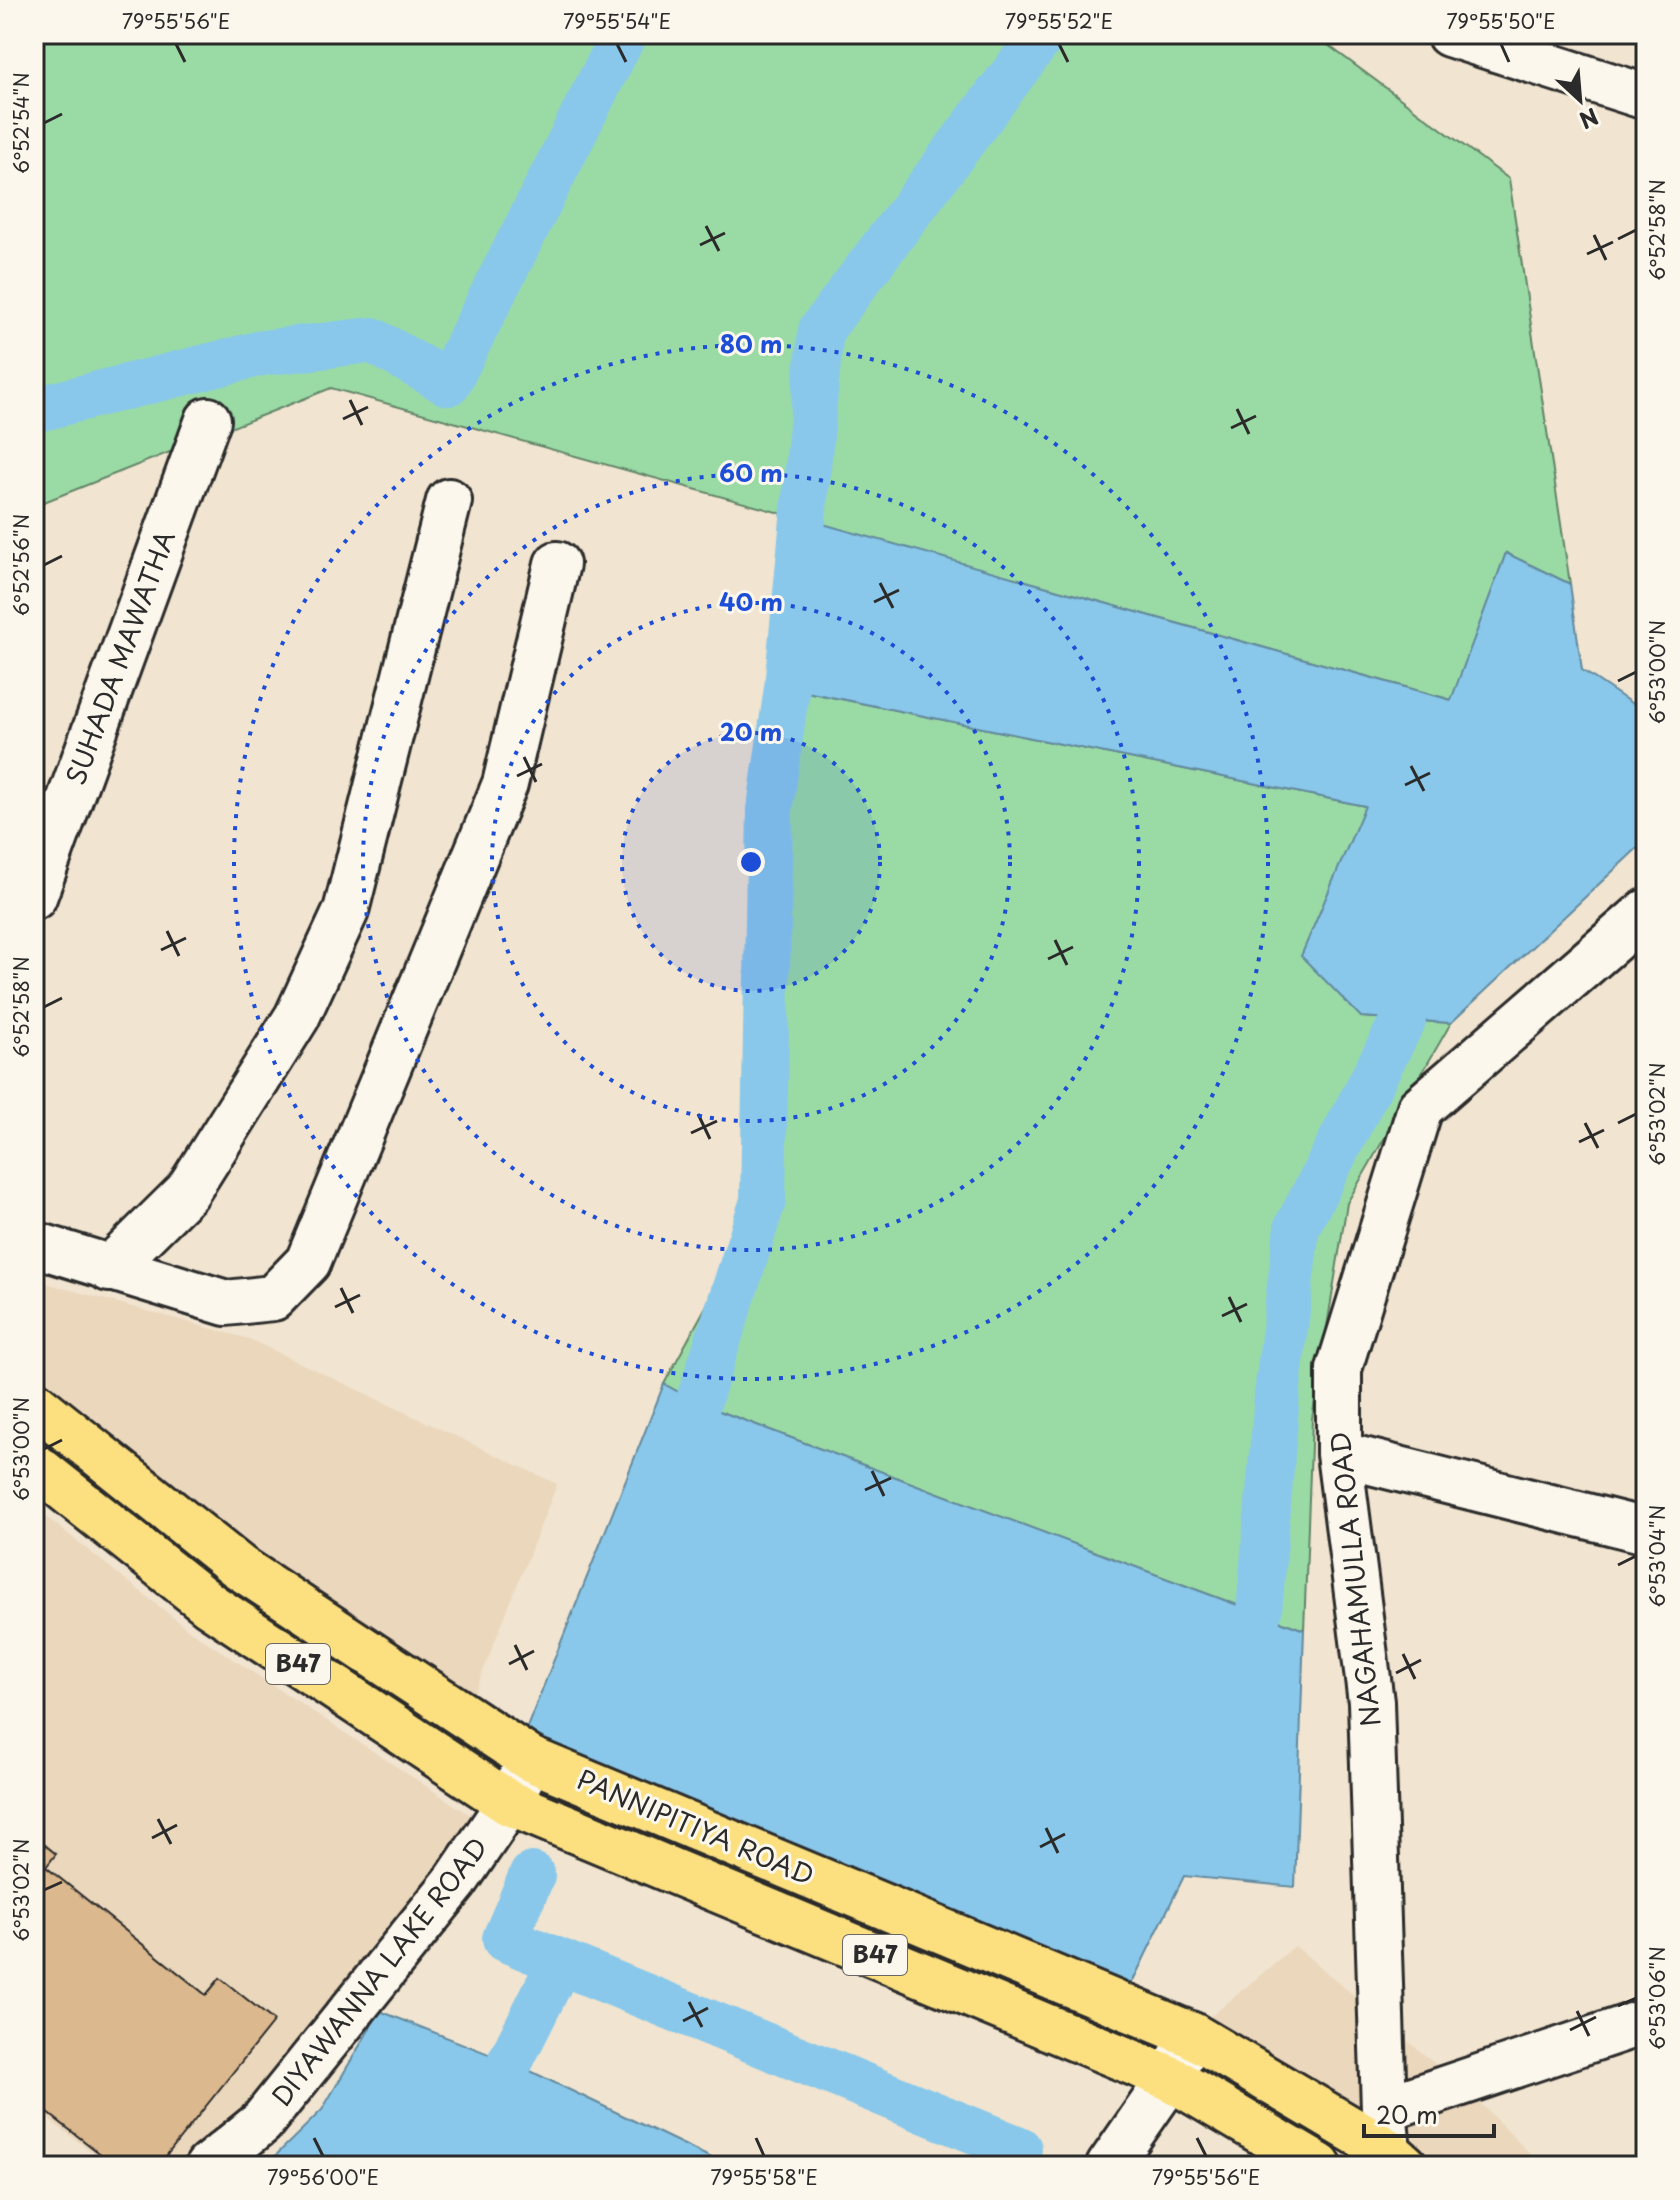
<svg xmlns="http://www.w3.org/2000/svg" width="1680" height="2200" viewBox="0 0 1680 2200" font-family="'Playpen Sans',sans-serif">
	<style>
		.built { fill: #ead7bc }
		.green { fill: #9adba5; stroke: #628368; stroke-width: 2 }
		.water { fill: #89c8ea; stroke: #63899e; stroke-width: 2 }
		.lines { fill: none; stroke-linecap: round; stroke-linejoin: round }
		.canal { stroke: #89c8ea; stroke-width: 46 }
		.building { fill: #dbb88d; stroke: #2b2b2b; stroke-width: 2 }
		.minor-casing { stroke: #2b2b2b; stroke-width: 50 }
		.primary-casing { stroke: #2b2b2b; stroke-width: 50 }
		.minor { stroke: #fbf7ec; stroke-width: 44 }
		.primary { stroke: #fce080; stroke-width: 44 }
		.ticks { fill: none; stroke: #2b2b2b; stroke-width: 3 }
		.ring { fill: none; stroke: #1d4ed8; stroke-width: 4; stroke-dasharray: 4 8 }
		.labels { text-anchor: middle; stroke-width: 6; stroke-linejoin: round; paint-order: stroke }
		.shield { fill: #fbf7ec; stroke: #696865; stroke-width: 2 }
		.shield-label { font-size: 24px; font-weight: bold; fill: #2b2b2b }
		.street-label { font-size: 26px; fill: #2b2b2b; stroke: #fbf7ec }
		.centre { fill: #1d4ed8; stroke: #fbf7ec; stroke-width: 4 }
		.ring-label { font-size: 24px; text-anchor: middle; font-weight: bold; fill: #1d4ed8; stroke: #fbf7ec; stroke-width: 6; stroke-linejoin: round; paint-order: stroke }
		.neatline { fill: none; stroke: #2b2b2b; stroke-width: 3 }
		.ticks-label { font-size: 20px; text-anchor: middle; fill: #2b2b2b }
	</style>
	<rect width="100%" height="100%" fill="#f1e4d0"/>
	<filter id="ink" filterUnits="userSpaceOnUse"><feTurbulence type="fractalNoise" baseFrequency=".0125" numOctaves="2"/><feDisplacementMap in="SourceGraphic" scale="16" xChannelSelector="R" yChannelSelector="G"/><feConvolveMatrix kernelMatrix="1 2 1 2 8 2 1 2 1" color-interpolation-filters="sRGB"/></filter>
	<g filter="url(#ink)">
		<path class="built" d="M 34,1280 L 249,1339 L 557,1484 L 474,1694 L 253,1549 L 34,1375 Z
			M 34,1507 L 190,1631 L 476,1819 L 453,1854 L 247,2110 L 177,2166 L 111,2166 L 34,2108 Z
			M 1295,1946 L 1471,2094 L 1542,2166 L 1414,2166 L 1195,2030 Z"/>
		<path class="green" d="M 34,34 L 1313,34 L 1509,179 L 1570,584 L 1506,553 L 1452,700 L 331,388 L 34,506 Z
			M 787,688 L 1365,806 L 1361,1017 L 1451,1023 L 1347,1203 L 1312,1419 L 1304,1630 L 698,1403 L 664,1384 L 763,1201 L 770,808 Z"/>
		<path class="water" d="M 805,519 L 1451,700 L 1506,553 L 1570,584 L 1582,670 L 1646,713 L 1646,840 L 1451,1023 L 1361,1017 L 1301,956 L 1365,806 L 787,688 Z
			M 664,1384 L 698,1403 L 1304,1630 L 1295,1887 L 1184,1876 L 1125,1997 L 522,1740 Z
			M 380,2011 L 524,2068 L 728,2166 L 265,2166 L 322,2110 Z"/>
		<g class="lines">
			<path class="canal" d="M 34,410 L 262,353 L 372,340 L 448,383 L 624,34
				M 698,1403 L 763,1201 L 770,808 L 787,688 L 821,330 L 1043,34
				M 1259,1612 L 1277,1395 L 1297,1227 L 1403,1020
				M 532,1875 L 505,1939 L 1019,2149
				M 510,2062 L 560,1962"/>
		</g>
		<path class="building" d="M 34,1836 L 56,1854 L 46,1867 L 206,1995 L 220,1978 L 274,2021 L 158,2166 L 116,2166 L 34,2102 Z"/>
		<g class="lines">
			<defs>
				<path id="minor" d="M 1449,34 L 1646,97
					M 34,897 L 208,420
					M 34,1244 L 226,1303 L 273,1298 L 308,1262 L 505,784 L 557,564
					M 109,1269 L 187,1192 L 297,1017 L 346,911 L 449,501
					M 1339,1454 L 1646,1531
					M 1384,2109 L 1646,2021
					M 208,2166 L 261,2123 L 456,1881 L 509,1803 L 530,1759
					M 1109,2166 L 1170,2078 L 1192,2035
					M 1376,2166 L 1388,2151 L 1384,2109 L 1371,1702 L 1339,1454 L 1339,1369 L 1420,1108 L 1646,912"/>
				<path id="primary" d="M 34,1403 L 239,1567 L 530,1759 L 1192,2035 L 1388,2151 L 1405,2166
					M 34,1465 L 210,1605 L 509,1803 L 1170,2078 L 1319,2166"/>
			</defs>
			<use href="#minor" class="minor-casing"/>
			<use href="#primary" class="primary-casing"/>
			<use href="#minor" class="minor"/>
			<use href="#primary" class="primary"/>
		</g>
	</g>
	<path class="ticks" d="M 176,44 L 185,62M 617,44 L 626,62M 1059,44 L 1068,62M 1501,44 L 1509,62M 44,123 L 62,114M 706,226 L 719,251M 1594,235 L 1606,260M 1618,239 L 1636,230M 700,245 L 725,233M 1587,254 L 1613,242M 350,400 L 362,425M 1237,409 L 1249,434M 343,419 L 368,407M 1231,428 L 1256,416M 44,565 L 62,556M 880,583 L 893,608M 874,602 L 899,590M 1618,681 L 1636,672M 524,757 L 536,782M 1411,766 L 1424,791M 517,776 L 542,764M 1405,785 L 1430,773M 167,931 L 179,956M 1055,940 L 1067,965M 161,950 L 186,938M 1048,959 L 1073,947M 44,1007 L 62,998M 698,1114 L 710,1139M 1585,1123 L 1598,1148M 1618,1123 L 1636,1114M 691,1133 L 717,1121M 1579,1142 L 1604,1130M 341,1288 L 353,1313M 1229,1297 L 1241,1322M 335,1307 L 360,1295M 1222,1316 L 1247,1304M 44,1449 L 62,1440M 872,1471 L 884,1496M 865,1490 L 891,1478M 1618,1565 L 1636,1556M 515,1645 L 527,1670M 1403,1654 L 1415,1679M 509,1664 L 534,1651M 1396,1673 L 1421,1660M 158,1819 L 171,1844M 1046,1828 L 1058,1853M 152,1838 L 177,1825M 1040,1847 L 1065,1834M 44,1890 L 62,1882M 689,2002 L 702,2027M 1618,2006 L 1636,1998M 1577,2011 L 1589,2036M 683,2021 L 708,2008M 1570,2030 L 1596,2017M 314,2138 L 323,2156M 756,2138 L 764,2156M 1197,2138 L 1206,2156"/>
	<circle cx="751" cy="862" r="129" fill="#1d4ed8" fill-opacity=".12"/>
	<g class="ring">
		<circle cx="751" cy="862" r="129"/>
		<circle cx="751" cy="862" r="259"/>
		<circle cx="751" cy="862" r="388"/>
		<circle cx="751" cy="862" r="517"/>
	</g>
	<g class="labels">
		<g class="shield">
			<rect x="266" y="1644" width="64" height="40" rx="6"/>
			<rect x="843" y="1935" width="64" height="40" rx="6"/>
		</g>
		<g class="shield-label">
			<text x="298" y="1672">B47</text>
			<text x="875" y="1963">B47</text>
		</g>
		<g class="street-label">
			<text transform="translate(121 658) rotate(-70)" y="9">SUHADA MAWATHA</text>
			<text transform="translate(1356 1579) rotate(-96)" y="9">NAGAHAMULLA ROAD</text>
			<text transform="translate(695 1828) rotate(23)" y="9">PANNIPITIYA ROAD</text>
			<text transform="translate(380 1972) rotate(-52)" y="9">DIYAWANNA LAKE ROAD</text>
		</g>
	</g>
	<circle cx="751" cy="862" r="12" class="centre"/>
	<g class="ring-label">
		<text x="751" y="353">80 m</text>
		<text x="751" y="482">60 m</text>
		<text x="751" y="611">40 m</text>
		<text x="751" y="741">20 m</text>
	</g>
	<rect width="1680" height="2200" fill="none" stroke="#fbf7ec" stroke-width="88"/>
	<g transform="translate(1580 100) rotate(154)" stroke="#fbf7ec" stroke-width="6" paint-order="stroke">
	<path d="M0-6L14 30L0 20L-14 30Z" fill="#2b2b2b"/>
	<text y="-12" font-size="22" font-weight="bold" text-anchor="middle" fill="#2b2b2b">N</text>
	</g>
	<path d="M1364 2124v12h130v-12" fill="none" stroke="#2b2b2b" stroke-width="4"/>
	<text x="1376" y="2124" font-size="24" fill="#2b2b2b" stroke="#fbf7ec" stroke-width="6" paint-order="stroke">20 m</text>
	<rect x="44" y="44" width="1592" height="2112" class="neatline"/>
	<g class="ticks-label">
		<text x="176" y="29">79°55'56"E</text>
		<text x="617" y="29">79°55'54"E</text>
		<text x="1059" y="29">79°55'52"E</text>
		<text x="1501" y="29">79°55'50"E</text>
		<text transform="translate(22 123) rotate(-90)" y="7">6°52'54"N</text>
		<text transform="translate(1658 230) rotate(-90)" y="7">6°52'58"N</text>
		<text transform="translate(22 565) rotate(-90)" y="7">6°52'56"N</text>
		<text transform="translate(1658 672) rotate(-90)" y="7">6°53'00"N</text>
		<text transform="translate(22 1007) rotate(-90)" y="7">6°52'58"N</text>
		<text transform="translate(1658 1114) rotate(-90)" y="7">6°53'02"N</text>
		<text transform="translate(22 1449) rotate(-90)" y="7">6°53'00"N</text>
		<text transform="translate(1658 1556) rotate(-90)" y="7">6°53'04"N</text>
		<text transform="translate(22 1890) rotate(-90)" y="7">6°53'02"N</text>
		<text transform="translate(1658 1998) rotate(-90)" y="7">6°53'06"N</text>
		<text x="323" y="2185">79°56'00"E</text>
		<text x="764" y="2185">79°55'58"E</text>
		<text x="1206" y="2185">79°55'56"E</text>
	</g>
</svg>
